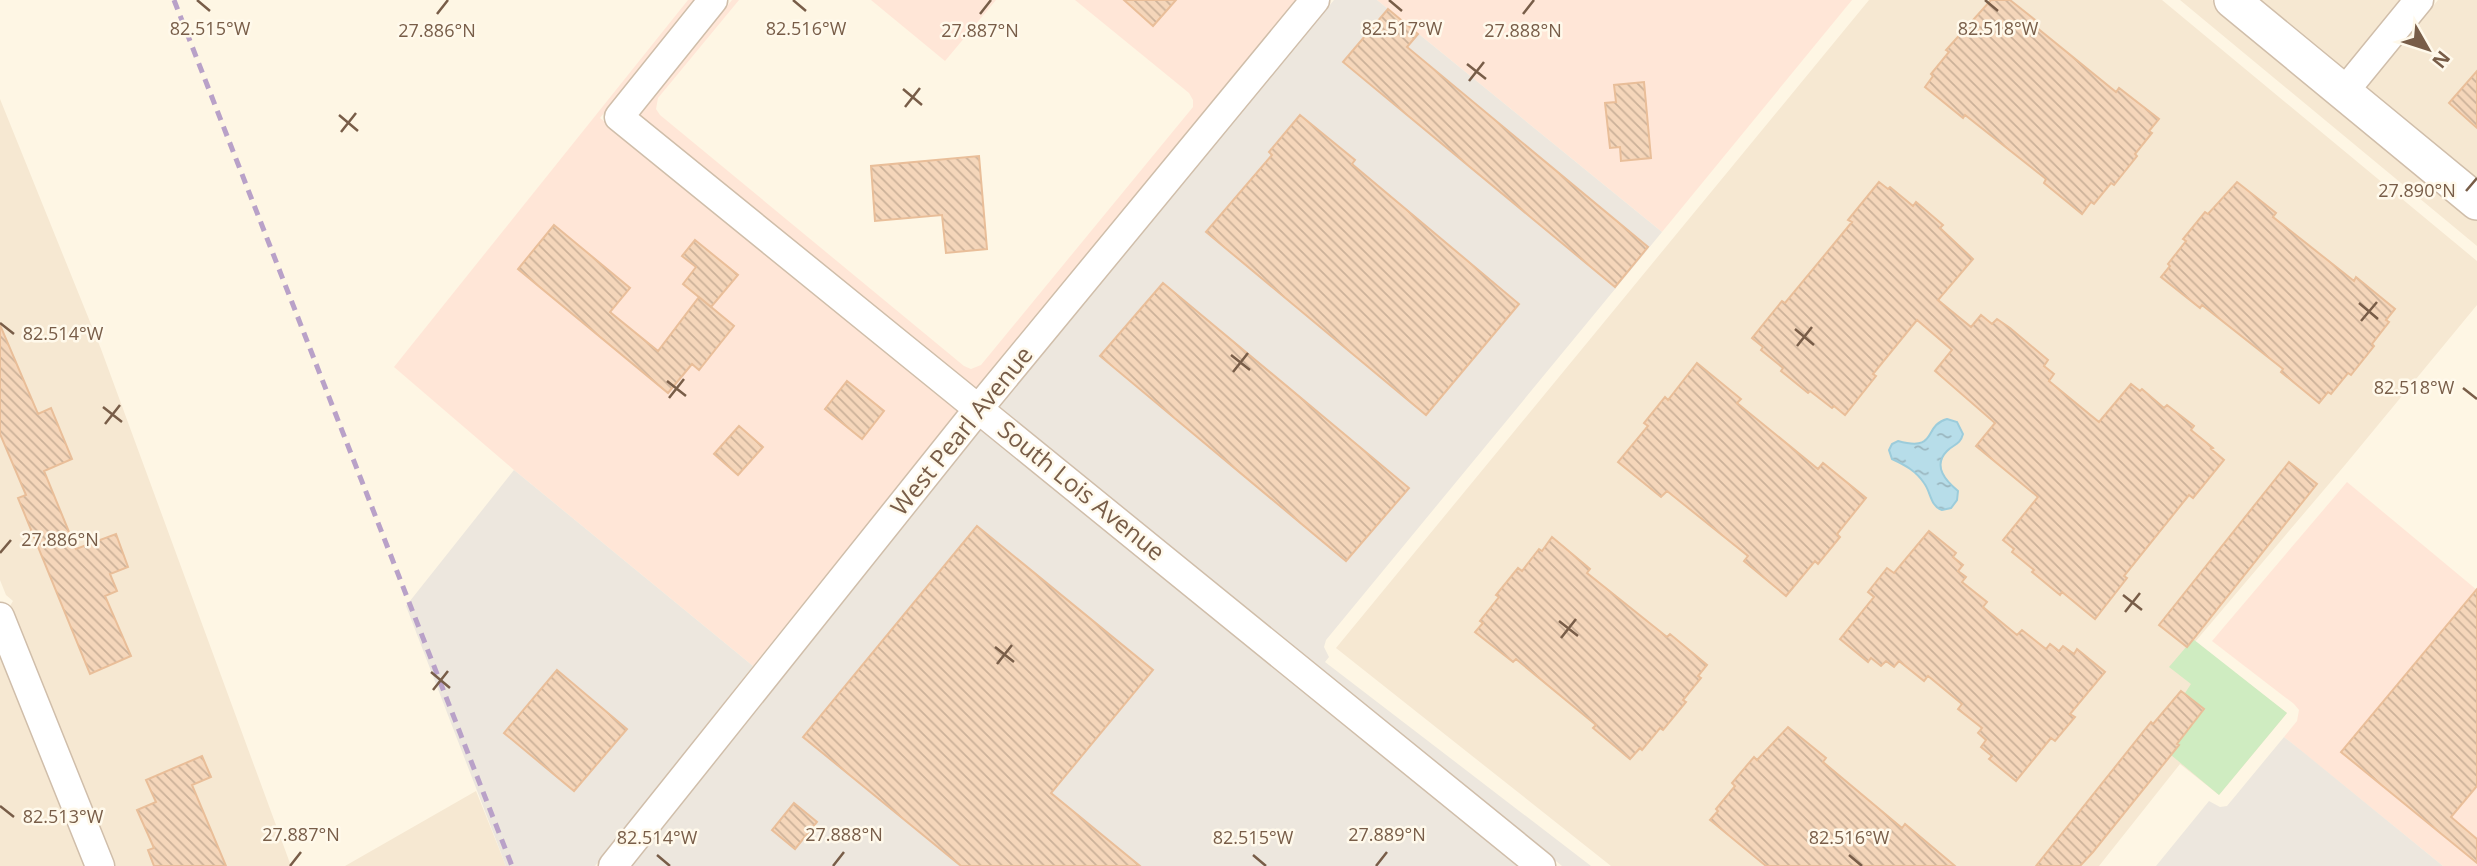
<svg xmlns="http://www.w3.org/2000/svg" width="2477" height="866" viewBox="0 0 2477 866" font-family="'Open Sans',sans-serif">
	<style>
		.residential { fill: #f6e8d2 }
		.commercial { fill: #ffe6d7 }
		.industrial { fill: #ede7de }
		.green { fill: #cfecc1 }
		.water { fill: url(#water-ripples); stroke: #9cccdb; stroke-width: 2 }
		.building { fill: url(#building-back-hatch); stroke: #e9be99; stroke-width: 2 }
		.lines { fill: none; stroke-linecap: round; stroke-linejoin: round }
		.minor-casing { stroke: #d0beaa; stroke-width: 31 }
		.tertiary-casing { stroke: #d0beaa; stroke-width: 38 }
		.minor { stroke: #fff; stroke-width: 28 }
		.tertiary { stroke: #fff; stroke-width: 35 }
		.rail { stroke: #b9a1c8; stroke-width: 5; stroke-dasharray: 10 7; stroke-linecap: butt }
		.ticks { fill: none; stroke: #785d48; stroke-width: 2.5 }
		.labels { text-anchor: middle; stroke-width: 5; stroke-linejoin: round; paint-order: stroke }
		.street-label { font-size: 24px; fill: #785d48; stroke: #fff9eb }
		.ticks-label { font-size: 18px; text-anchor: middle; fill: #785d48; stroke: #fff9eb; stroke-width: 5; stroke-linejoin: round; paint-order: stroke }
	</style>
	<defs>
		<pattern id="water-ripples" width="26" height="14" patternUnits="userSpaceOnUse" patternTransform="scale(1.75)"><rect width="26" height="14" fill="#b7dde9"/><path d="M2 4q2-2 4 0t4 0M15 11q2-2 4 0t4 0" fill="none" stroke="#9ab6bf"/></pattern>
		<pattern id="building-back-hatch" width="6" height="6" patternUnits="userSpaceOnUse" patternTransform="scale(1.75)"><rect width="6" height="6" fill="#f5d6ba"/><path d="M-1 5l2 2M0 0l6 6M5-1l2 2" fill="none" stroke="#cbb199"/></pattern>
	</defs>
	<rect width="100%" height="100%" fill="#fef6e4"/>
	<path class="residential" d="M 1869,0 L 2162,0 L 2477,261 L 2477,305 L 2345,465 L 2195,642 L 2287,713 L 2219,795 L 2180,764 L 2099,866 L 1611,866 L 1336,648 Z
		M 2180,0 L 2212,0 L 2477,219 L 2477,246 Z
		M 2253,0 L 2400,0 L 2340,73 Z
		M 2438,0 L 2477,0 L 2477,185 L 2362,92 Z
		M 0,99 L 101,349 L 291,866 L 114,866 L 10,606 L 13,601 L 6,595 L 0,580 Z
		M 0,654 L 85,866 L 0,866 Z
		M 476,791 L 506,866 L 345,866 Z"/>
	<path class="commercial" d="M 688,0 L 694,0 L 600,118 L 960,409 L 753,666 L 514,470 L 394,367 Z
		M 732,0 L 739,0 L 658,98 L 656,109 L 660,115 L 964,366 L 971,369 L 981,365 L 1193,107 L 1193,100 L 1189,93 L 1075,0 L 1296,0 L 976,388 L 639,116 Z
		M 871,0 L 996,0 L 945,61 Z
		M 1377,0 L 1852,0 L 1662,232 Z
		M 2347,482 L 2477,590 L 2477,866 L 2443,866 L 2284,737 L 2297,721 L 2299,710 L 2294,704 L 2212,641 Z"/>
	<path class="industrial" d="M 1334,0 L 1377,0 L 1662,232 L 1326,640 L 1324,647 L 1329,657 L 1325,662 L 1591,866 L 1562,866 L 999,407 Z
		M 983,427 L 1520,866 L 632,866 Z
		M 514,470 L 753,666 L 595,866 L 506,866 L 406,606 Z
		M 2284,737 L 2303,752 L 2443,866 L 2156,866 L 2209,801 L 2220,807 L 2227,806 Z"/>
	<path class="green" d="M 2193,639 L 2287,713 L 2219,795 L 2171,755 L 2178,745 L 2153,724 L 2181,691 L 2185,693 L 2191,684 L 2169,667 Z"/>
	<path class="water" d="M 1947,419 L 1957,422 L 1963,434 C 1960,445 1954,444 1947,451 C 1932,466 1946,481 1958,491 L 1957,500 L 1951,508 L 1942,510 C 1930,506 1931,492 1924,483 C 1916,471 1905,465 1892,459 L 1889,450 L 1892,444 L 1898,441 C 1939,452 1922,426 1947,419 Z"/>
	<path class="building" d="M 1124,0 L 1176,0 L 1153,26 Z
		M 1991,0 L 2010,0 L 2039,23 L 2036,27 L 2116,92 L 2119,88 L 2159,119 L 2149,131 L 2152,133 L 2135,154 L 2137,156 L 2114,185 L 2111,183 L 2094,204 L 2091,202 L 2082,214 L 2044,183 L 2046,179 L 1965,115 L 1963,118 L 1925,87 L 1933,76 L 1931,74 L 1949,52 L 1946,50 Z
		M 1388,9 L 1418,34 L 1407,47 L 1648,247 L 1615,287 L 1343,62 Z
		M 2477,71 L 2477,128 L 2449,103 Z
		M 1644,82 L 1651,158 L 1621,161 L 1620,147 L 1610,148 L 1605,103 L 1616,102 L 1614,85 Z
		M 1300,115 L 1355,160 L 1352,164 L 1519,304 L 1426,415 L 1206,232 L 1272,155 L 1269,152 Z
		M 979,156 L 987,249 L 946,253 L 942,215 L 875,221 L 871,166 Z
		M 1879,182 L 1888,189 L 1890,187 L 1913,206 L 1916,202 L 1943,225 L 1940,228 L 1973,259 L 1938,300 L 1971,327 L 1981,315 L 1992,324 L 1997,319 L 2010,328 L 2048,360 L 2044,366 L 2054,374 L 2049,381 L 2099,422 L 2131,384 L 2140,391 L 2142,389 L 2164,408 L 2167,405 L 2194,426 L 2191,430 L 2213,448 L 2211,449 L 2224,460 L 2193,498 L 2189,495 L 2124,576 L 2127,578 L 2095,619 L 2062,592 L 2060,595 L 2032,572 L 2034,570 L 2012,552 L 2014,549 L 2003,540 L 2038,497 L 1976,446 L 1995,423 L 1935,371 L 1952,350 L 1917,320 L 1873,374 L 1876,376 L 1845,415 L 1834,406 L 1832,408 L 1810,391 L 1808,393 L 1781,371 L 1783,368 L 1761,350 L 1763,347 L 1752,338 L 1782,301 L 1785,303 L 1852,222 L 1848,220 Z
		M 2237,182 L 2276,213 L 2273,217 L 2354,281 L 2356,277 L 2395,309 L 2386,320 L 2389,322 L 2372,344 L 2374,346 L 2351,375 L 2348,373 L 2331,394 L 2328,392 L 2319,403 L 2281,372 L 2283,369 L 2202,305 L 2200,308 L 2161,277 L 2170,266 L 2168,264 L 2186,241 L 2183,239 L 2205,212 L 2208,214 Z
		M 554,225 L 630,288 L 610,312 L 658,351 L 699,297 L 734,326 L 699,370 L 692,364 L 668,393 L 518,269 Z
		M 695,240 L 738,275 L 711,307 L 683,284 L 696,267 L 682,256 Z
		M 1163,283 L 1409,488 L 1346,561 L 1100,356 Z
		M 0,325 L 38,414 L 51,408 L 72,459 L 44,471 L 76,549 L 116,534 L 128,567 L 110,574 L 117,591 L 105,596 L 131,656 L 90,674 L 18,498 L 26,495 L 0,434 Z
		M 1697,363 L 1741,399 L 1737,403 L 1818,469 L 1823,463 L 1866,498 L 1837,534 L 1840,537 L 1818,564 L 1815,561 L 1786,596 L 1744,561 L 1748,556 L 1667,491 L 1661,497 L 1618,462 L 1648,426 L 1644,423 L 1665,397 L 1668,400 Z
		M 847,381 L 884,411 L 862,439 L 825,409 Z
		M 739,426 L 763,447 L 738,475 L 714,454 Z
		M 2289,462 L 2317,484 L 2187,647 L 2159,625 Z
		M 977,526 L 1153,670 L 1051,793 L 1140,866 L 961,866 L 803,737 Z
		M 1929,531 L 1956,553 L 1953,557 L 1963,565 L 1958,571 L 1966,577 L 1962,582 L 1987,602 L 1983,607 L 2017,635 L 2022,630 L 2046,649 L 2050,644 L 2059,651 L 2063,646 L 2074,654 L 2077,649 L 2105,672 L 2070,714 L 2075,717 L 2055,741 L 2051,738 L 2016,781 L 1989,759 L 1992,756 L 1981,747 L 1986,740 L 1978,733 L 1982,728 L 1958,709 L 1962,704 L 1928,676 L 1924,681 L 1899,661 L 1894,667 L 1886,661 L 1881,666 L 1871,658 L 1868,662 L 1840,639 L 1874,597 L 1868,592 L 1887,568 L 1894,573 Z
		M 1552,537 L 1590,569 L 1587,573 L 1667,637 L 1670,634 L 1707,665 L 1698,676 L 1701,678 L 1683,700 L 1686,702 L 1663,730 L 1660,728 L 1642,750 L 1640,748 L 1630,759 L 1593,728 L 1596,725 L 1516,659 L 1513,662 L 1475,632 L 1483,623 L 1480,621 L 1499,597 L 1496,595 L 1518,568 L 1522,571 L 1539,549 L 1542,551 Z
		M 2477,589 L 2477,786 L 2451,817 L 2477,839 L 2477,863 L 2341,752 Z
		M 557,670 L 627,729 L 574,791 L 504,733 Z
		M 2181,691 L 2204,709 L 2177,744 L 2179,745 L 2093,852 L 2080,866 L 2036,866 L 2151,722 L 2153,724 Z
		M 1788,727 L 1826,758 L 1823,762 L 1902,828 L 1905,824 L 1955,866 L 1766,866 L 1710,820 L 1718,811 L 1716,809 L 1735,786 L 1732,783 L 1754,757 L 1757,760 Z
		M 202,756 L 211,777 L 192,785 L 226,866 L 154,866 L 148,850 L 154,848 L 137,810 L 156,802 L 146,780 Z
		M 794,803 L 817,822 L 795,849 L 772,830 Z"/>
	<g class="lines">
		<defs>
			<path id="minor" d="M 713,0 L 619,117 L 1541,866
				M 2343,93 L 2419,0
				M 0,617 L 100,866
				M 613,866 L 979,408 L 1315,0"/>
			<path id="tertiary" d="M 2232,0 L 2477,202"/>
		</defs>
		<use href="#minor" class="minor-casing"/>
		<use href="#tertiary" class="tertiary-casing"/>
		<use href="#minor" class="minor"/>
		<use href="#tertiary" class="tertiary"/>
		<path class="rail" d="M 174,0 L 512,866"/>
	</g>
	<path class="ticks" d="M 197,0 L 210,11M 793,0 L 806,11M 1389,0 L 1402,11M 1985,0 L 1998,11M 437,14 L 448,0M 980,14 L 991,0M 1523,14 L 1534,0M 1467,64 L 1486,79M 1469,81 L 1484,62M 903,89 L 922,105M 905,107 L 920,88M 339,115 L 358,131M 341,132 L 356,113M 2466,191 L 2477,178M 2359,303 L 2378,319M 2361,321 L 2377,302M 0,323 L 14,334M 1795,329 L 1814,345M 1797,346 L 1812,327M 1231,355 L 1250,370M 1233,372 L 1248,353M 667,381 L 686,396M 2463,388 L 2477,399M 669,398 L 684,379M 103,407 L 122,422M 105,424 L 120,405M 0,553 L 11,540M 2123,595 L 2142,610M 2125,612 L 2140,593M 1559,621 L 1578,636M 1561,638 L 1576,619M 995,647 L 1014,662M 997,664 L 1012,645M 431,672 L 450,688M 433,690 L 448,671M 0,806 L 14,817M 657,855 L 670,866M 1253,855 L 1266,866M 1849,855 L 1862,866M 290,866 L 301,852M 833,866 L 844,852M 1376,866 L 1387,852"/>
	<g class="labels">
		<g class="street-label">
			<text transform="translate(962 431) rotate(-51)" y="8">West Pearl Avenue</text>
			<text transform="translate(1081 491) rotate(39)" y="8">South Lois Avenue</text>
		</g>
	</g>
	<g class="ticks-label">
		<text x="210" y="35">82.515°W</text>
		<text x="1998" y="35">82.518°W</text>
		<text x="806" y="35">82.516°W</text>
		<text x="1402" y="35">82.517°W</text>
		<text x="980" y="37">27.887°N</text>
		<text x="1523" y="37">27.888°N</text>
		<text x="437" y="37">27.886°N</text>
		<text x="2417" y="197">27.890°N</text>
		<text x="63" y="340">82.514°W</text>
		<text x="2414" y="394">82.518°W</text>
		<text x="60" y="546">27.886°N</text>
		<text x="63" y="823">82.513°W</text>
		<text x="301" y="841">27.887°N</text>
		<text x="844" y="841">27.888°N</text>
		<text x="1387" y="841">27.889°N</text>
		<text x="657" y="844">82.514°W</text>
		<text x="1253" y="844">82.515°W</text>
		<text x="1849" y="844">82.516°W</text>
	</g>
	<g transform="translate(2428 49) rotate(129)" stroke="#fff9eb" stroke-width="5" paint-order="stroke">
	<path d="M0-5L12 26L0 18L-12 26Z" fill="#785d48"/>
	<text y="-10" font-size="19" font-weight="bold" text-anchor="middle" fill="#785d48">N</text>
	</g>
</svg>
